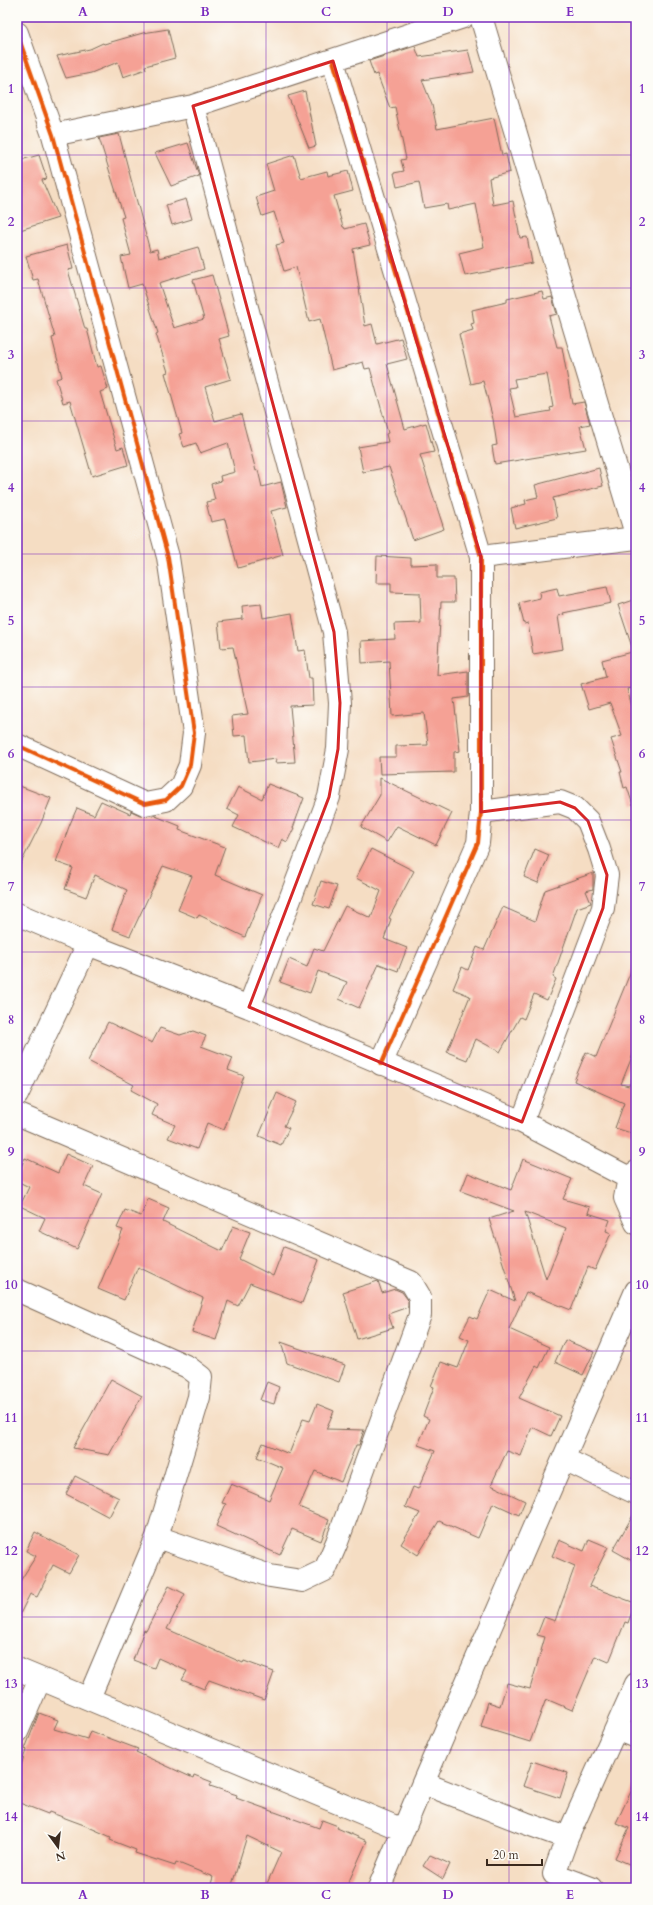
<svg xmlns="http://www.w3.org/2000/svg" width="653" height="1905" viewBox="0 0 653 1905" font-family="Cardo,serif">
	<style>
		.building { fill: #f5a195; fill-rule: evenodd }
		.lines { fill: none; stroke-linecap: round; stroke-linejoin: round }
		.minor-casing { stroke: #7c6958; stroke-width: 24 }
		.minor { stroke: #fff; stroke-width: 22 }
		.cycleway-casing { stroke: #fdfcf7; stroke-width: 6 }
		.cycleway { stroke: #e8590c; stroke-width: 4 }
		.marked { fill: none; stroke: #d62828; stroke-width: 3; stroke-linejoin: round }
		.grid { fill: none; stroke: #7b2cbf; stroke-width: 1; stroke-opacity: 0.55 }
		.neatline { fill: none; stroke: #7b2cbf; stroke-width: 1.5 }
		.grid-label { font-size: 13px; text-anchor: middle; font-weight: bold; fill: #7b2cbf }
	</style>
	<rect width="100%" height="100%" fill="#fdfcf7"/>
	<filter id="ink" filterUnits="userSpaceOnUse"><feTurbulence type="fractalNoise" baseFrequency=".025" numOctaves="2"/><feDisplacementMap in="SourceGraphic" scale="8" xChannelSelector="R" yChannelSelector="G"/><feConvolveMatrix kernelMatrix="1 2 1 2 8 2 1 2 1" color-interpolation-filters="sRGB"/></filter>
	<filter id="wash" filterUnits="userSpaceOnUse"><feTurbulence type="fractalNoise" baseFrequency=".012" numOctaves="4" result="noise"/><feDisplacementMap in="SourceGraphic" scale="16" xChannelSelector="R" yChannelSelector="G"/><feGaussianBlur stdDeviation="0.9" result="paint"/><feColorMatrix in="noise" values="0 0 0 0 0 0 0 0 0 0 0 0 0 0 0 0 0 1.4 0 .05"/><feComposite in="paint" operator="in"/></filter>
	<g filter="url(#wash)">
		<rect width="100%" height="100%" fill="#f5ddc3"/>
		<g id="blocks">
			<path class="building" d="M 168,29 L 175,58 L 145,66 L 146,69 L 123,77 L 118,62 L 91,73 L 66,78 L 57,56 L 90,49 L 103,43 L 104,44 L 143,33 Z
				M 415,46 L 419,57 L 468,50 L 474,72 L 422,80 L 432,105 L 437,129 L 494,118 L 502,155 L 506,154 L 510,172 L 489,178 L 493,205 L 513,201 L 520,238 L 527,237 L 532,263 L 465,276 L 459,253 L 484,247 L 476,204 L 448,210 L 447,204 L 424,208 L 419,182 L 397,187 L 394,173 L 404,171 L 401,160 L 406,159 L 395,107 L 390,108 L 377,74 L 374,75 L 369,61 Z
				M 305,91 L 316,146 L 309,148 L 288,96 Z
				M 119,134 L 150,251 L 157,249 L 159,258 L 198,247 L 204,269 L 159,283 L 174,328 L 204,319 L 193,280 L 212,275 L 229,336 L 219,339 L 231,379 L 205,387 L 215,421 L 241,414 L 256,471 L 258,470 L 262,487 L 281,482 L 287,507 L 271,511 L 283,555 L 238,568 L 225,519 L 211,522 L 206,502 L 215,500 L 211,484 L 221,481 L 220,476 L 235,472 L 228,443 L 200,453 L 196,443 L 184,447 L 179,434 L 182,433 L 165,373 L 168,372 L 156,334 L 158,333 L 142,284 L 128,288 L 121,257 L 131,255 L 121,218 L 124,217 L 99,138 Z
				M 188,143 L 199,176 L 171,186 L 155,153 Z
				M 39,155 L 47,179 L 42,180 L 58,218 L 20,230 L 17,219 L 17,161 Z
				M 294,155 L 301,178 L 327,171 L 328,176 L 348,171 L 353,191 L 334,196 L 343,227 L 344,227 L 345,229 L 364,224 L 370,245 L 353,249 L 365,326 L 372,324 L 377,344 L 401,338 L 407,359 L 387,364 L 405,429 L 426,423 L 434,452 L 420,455 L 444,529 L 413,540 L 389,467 L 363,472 L 358,447 L 388,442 L 386,434 L 388,433 L 370,368 L 365,369 L 363,362 L 332,370 L 320,319 L 309,322 L 296,267 L 284,271 L 276,245 L 284,243 L 274,212 L 262,216 L 256,197 L 274,191 L 266,164 Z
				M 186,199 L 192,219 L 172,225 L 166,205 Z
				M 67,245 L 73,269 L 68,270 L 85,329 L 87,329 L 97,367 L 101,366 L 108,389 L 100,392 L 117,449 L 123,447 L 128,465 L 92,476 L 70,401 L 63,403 L 56,379 L 62,377 L 52,338 L 55,337 L 38,279 L 33,280 L 26,256 Z
				M 542,291 L 544,299 L 552,297 L 557,314 L 549,316 L 557,347 L 562,347 L 572,404 L 584,402 L 590,424 L 580,426 L 586,449 L 495,464 L 492,446 L 497,445 L 493,419 L 483,381 L 471,384 L 459,334 L 473,330 L 471,324 L 474,323 L 472,310 L 507,302 L 507,299 ZM 547,374 L 553,407 L 550,408 L 551,411 L 516,417 L 509,388 L 516,387 L 514,379 Z
				M 599,468 L 603,486 L 553,498 L 557,518 L 515,528 L 511,508 L 526,504 L 525,500 L 538,497 L 535,485 Z
				M 377,556 L 411,558 L 411,565 L 437,564 L 437,578 L 454,578 L 455,602 L 441,602 L 437,675 L 468,671 L 468,697 L 454,699 L 460,751 L 454,752 L 454,772 L 380,774 L 379,757 L 396,757 L 396,746 L 428,745 L 424,713 L 392,716 L 389,661 L 362,663 L 361,641 L 395,639 L 394,624 L 421,623 L 420,593 L 391,592 L 391,583 L 376,583 Z
				M 607,587 L 611,603 L 563,613 L 564,615 L 558,616 L 563,649 L 533,654 L 528,623 L 524,624 L 519,603 L 540,598 L 539,592 L 557,588 L 559,596 Z
				M 636,599 L 636,650 L 633,650 L 618,605 Z
				M 261,604 L 263,618 L 292,613 L 298,651 L 305,650 L 309,678 L 312,678 L 313,705 L 290,706 L 295,762 L 275,763 L 277,759 L 249,762 L 246,735 L 234,736 L 232,716 L 248,714 L 233,647 L 221,648 L 218,622 L 243,619 L 242,606 Z
				M 636,651 L 636,687 L 627,689 L 636,720 L 636,804 L 633,805 L 627,787 L 624,788 L 620,772 L 622,772 L 611,739 L 622,736 L 610,703 L 589,709 L 581,684 L 606,677 L 602,660 Z
				M 380,778 L 452,813 L 436,845 L 397,826 L 387,842 L 361,827 L 380,795 Z
				M 268,784 L 304,798 L 293,828 L 294,828 L 287,842 L 282,839 L 278,848 L 233,827 L 239,815 L 227,809 L 238,787 L 262,799 Z
				M 17,785 L 51,798 L 41,823 L 17,871 Z
				M 101,801 L 130,814 L 131,811 L 140,815 L 153,815 L 180,826 L 179,830 L 225,847 L 215,875 L 262,895 L 245,937 L 199,915 L 197,918 L 178,910 L 192,876 L 163,866 L 130,936 L 112,929 L 127,890 L 95,875 L 86,897 L 65,889 L 73,868 L 56,862 L 70,824 L 77,808 L 94,815 Z
				M 371,849 L 414,871 L 389,918 L 391,919 L 384,939 L 407,948 L 398,971 L 379,964 L 359,1008 L 339,999 L 347,982 L 318,971 L 310,993 L 280,982 L 289,959 L 307,967 L 314,948 L 323,951 L 345,906 L 371,918 L 381,891 L 356,878 Z
				M 535,849 L 549,855 L 538,883 L 524,877 Z
				M 593,873 L 593,889 L 586,891 L 591,903 L 577,908 L 553,977 L 556,979 L 547,1000 L 534,994 L 524,1019 L 520,1017 L 500,1052 L 476,1039 L 467,1060 L 447,1052 L 470,996 L 453,989 L 462,967 L 468,970 L 477,947 L 484,950 L 503,907 L 535,921 L 545,890 Z
				M 321,881 L 337,886 L 329,909 L 313,904 Z
				M 635,961 L 636,1047 L 621,1084 L 629,1086 L 634,1074 L 636,1075 L 636,1119 L 631,1133 L 615,1128 L 624,1103 L 574,1081 L 586,1052 L 596,1057 Z
				M 108,1022 L 152,1043 L 160,1028 L 180,1035 L 193,1031 L 206,1036 L 201,1046 L 233,1058 L 228,1070 L 244,1076 L 224,1130 L 207,1123 L 197,1149 L 168,1138 L 175,1125 L 152,1115 L 157,1104 L 131,1090 L 134,1085 L 88,1061 Z
				M 277,1093 L 296,1102 L 284,1126 L 289,1128 L 281,1145 L 259,1136 Z
				M 66,1154 L 93,1166 L 84,1186 L 102,1194 L 77,1249 L 39,1231 L 45,1218 L 20,1206 L 29,1187 L 17,1181 L 17,1176 L 25,1158 L 58,1173 Z
				M 523,1159 L 572,1179 L 563,1199 L 590,1207 L 588,1213 L 610,1220 L 606,1231 L 611,1233 L 595,1270 L 588,1267 L 571,1310 L 526,1292 L 509,1329 L 549,1347 L 539,1368 L 536,1366 L 519,1398 L 560,1416 L 551,1436 L 532,1427 L 521,1456 L 507,1451 L 491,1485 L 525,1501 L 519,1515 L 493,1503 L 478,1538 L 439,1521 L 418,1555 L 401,1544 L 420,1513 L 405,1507 L 413,1487 L 418,1489 L 435,1451 L 418,1445 L 429,1419 L 423,1416 L 434,1387 L 431,1386 L 441,1362 L 458,1368 L 469,1340 L 460,1336 L 470,1316 L 477,1319 L 490,1290 L 515,1301 L 489,1219 L 514,1211 L 461,1191 L 468,1173 L 511,1190 ZM 525,1212 L 566,1228 L 546,1279 Z
				M 148,1199 L 169,1208 L 163,1222 L 222,1251 L 233,1226 L 250,1232 L 239,1259 L 273,1276 L 284,1247 L 319,1260 L 302,1303 L 250,1283 L 238,1306 L 228,1301 L 216,1340 L 192,1332 L 203,1298 L 138,1267 L 124,1300 L 98,1289 L 123,1230 L 117,1228 L 125,1210 L 141,1216 Z
				M 378,1281 L 382,1293 L 395,1289 L 402,1292 L 408,1300 L 408,1307 L 388,1314 L 393,1328 L 357,1339 L 343,1292 Z
				M 565,1340 L 594,1352 L 583,1375 L 555,1362 Z
				M 281,1342 L 345,1365 L 339,1382 L 287,1363 Z
				M 111,1379 L 142,1396 L 109,1455 L 73,1448 Z
				M 267,1382 L 279,1387 L 274,1404 L 260,1400 Z
				M 317,1404 L 334,1411 L 326,1429 L 364,1430 L 359,1445 L 356,1445 L 341,1482 L 315,1471 L 299,1507 L 329,1520 L 321,1541 L 292,1529 L 280,1555 L 216,1526 L 226,1504 L 222,1503 L 231,1484 L 269,1500 L 283,1468 L 257,1457 L 263,1443 L 289,1454 L 303,1419 L 310,1421 Z
				M 75,1476 L 119,1498 L 109,1517 L 66,1494 Z
				M 636,1510 L 636,1563 L 613,1550 Z
				M 35,1532 L 79,1555 L 69,1573 L 53,1565 L 37,1597 L 30,1594 L 17,1620 L 17,1586 L 36,1556 L 26,1551 Z
				M 589,1539 L 608,1547 L 589,1586 L 635,1603 L 628,1623 L 625,1622 L 609,1662 L 595,1656 L 572,1710 L 546,1699 L 530,1742 L 481,1727 L 488,1702 L 500,1706 L 507,1683 L 530,1689 L 545,1637 L 537,1635 L 544,1617 L 555,1621 L 575,1566 L 552,1556 L 559,1540 L 584,1551 Z
				M 169,1586 L 185,1594 L 167,1629 L 243,1663 L 244,1661 L 274,1672 L 264,1700 L 209,1680 L 204,1689 L 182,1680 L 187,1671 L 158,1658 L 154,1668 L 133,1660 L 144,1630 L 146,1631 Z
				M 39,1713 L 58,1720 L 54,1729 L 87,1739 L 90,1731 L 138,1749 L 136,1752 L 193,1778 L 194,1775 L 212,1782 L 210,1786 L 237,1795 L 236,1798 L 319,1828 L 322,1820 L 338,1826 L 337,1828 L 367,1841 L 346,1888 L 265,1888 L 281,1852 L 247,1836 L 231,1888 L 210,1888 L 213,1877 L 176,1862 L 175,1866 L 135,1853 L 136,1850 L 110,1840 L 111,1837 L 84,1825 L 49,1812 L 48,1814 L 17,1802 L 17,1778 L 26,1750 L 25,1749 Z
				M 532,1761 L 568,1773 L 560,1798 L 523,1786 Z
				M 636,1781 L 636,1867 L 615,1858 L 629,1828 L 616,1823 Z
				M 430,1855 L 450,1864 L 443,1879 L 423,1866 Z"/>
		</g>
	</g>
	<g filter="url(#ink)">
		<use href="#blocks" fill-opacity="0" stroke="#7c6958" stroke-width="1"/>
		<g class="lines">
			<defs>
				<path id="minor" d="M 481,17 L 636,534
					M 17,33 L 53,135 L 168,557 L 194,733 L 190,765 L 181,786 L 166,800 L 145,804 L 17,745
					M 333,61 L 481,557 L 481,812 L 478,843 L 381,1064
					M 193,106 L 334,632 L 340,703 L 338,749 L 329,797 L 249,1007
					M 53,135 L 193,106 L 463,17
					M 481,557 L 636,538
					M 481,812 L 560,802 L 575,808 L 588,821 L 599,849 L 607,875 L 603,908 L 522,1122
					M 17,914 L 88,944 L 249,1007 L 522,1122 L 629,1178
					M 17,1095 L 88,944
					M 17,1114 L 411,1282 L 420,1297 L 420,1315 L 337,1542 L 325,1570 L 302,1581 L 270,1576 L 157,1537
					M 636,1172 L 629,1178 L 625,1198 L 636,1223
					M 17,1290 L 188,1367 L 201,1377 L 199,1397 L 157,1537 L 89,1698
					M 564,1459 L 636,1493
					M 17,1669 L 403,1830
					M 616,1729 L 636,1737
					M 17,1732 L 40,1679
					M 423,1783 L 525,1823 L 567,1838 L 554,1874 L 591,1888
					M 567,1838 L 636,1684
					M 379,1888 L 423,1783 L 636,1291"/>
			</defs>
			<use href="#minor" class="minor-casing"/>
			<use href="#minor" class="minor"/>
			<defs>
				<path id="cycleway" d="M 17,33 L 53,135 L 168,557 L 194,733 L 190,765 L 181,786 L 166,800 L 145,804 L 17,745
					M 333,61 L 481,557 L 481,812 L 478,843 L 381,1064"/>
			</defs>
			<use href="#cycleway" class="cycleway-casing"/>
			<use href="#cycleway" class="cycleway"/>
		</g>
	</g>
	<path class="marked" d="M 333,61 L 481,557 L 481,812 L 560,802 L 575,808 L 588,821 L 607,875 L 603,908 L 522,1122 L 249,1007 L 329,797 L 338,749 L 340,703 L 334,632 L 193,106 Z"/>
	<path class="grid" d="M 144,17 L 144,1888M 266,17 L 266,1888M 387,17 L 387,1888M 509,17 L 509,1888M 17,155 L 636,155M 17,288 L 636,288M 17,421 L 636,421M 17,554 L 636,554M 17,687 L 636,687M 17,820 L 636,820M 17,952 L 636,952M 17,1085 L 636,1085M 17,1218 L 636,1218M 17,1351 L 636,1351M 17,1484 L 636,1484M 17,1617 L 636,1617M 17,1750 L 636,1750"/>
	<rect width="653" height="1905" fill="none" stroke="#fdfcf7" stroke-width="44"/>
	<g transform="translate(58 1847) rotate(165)" stroke="#fdfcf7" stroke-width="3" paint-order="stroke">
	<path d="M0-3L7 15L0 10L-7 15Z" fill="#3b2a1e"/>
	<text y="-6" font-size="11" font-weight="bold" text-anchor="middle" fill="#3b2a1e">N</text>
	</g>
	<path d="M487 1859v6h55v-6" fill="none" stroke="#3b2a1e" stroke-width="2"/>
	<text x="493" y="1859" font-size="12" fill="#3b2a1e" stroke="#fdfcf7" stroke-width="3" paint-order="stroke">20 m</text>
	<rect x="22" y="22" width="609" height="1861" class="neatline"/>
	<g class="grid-label">
		<text x="83" y="16">A</text>
		<text x="205" y="16">B</text>
		<text x="326" y="16">C</text>
		<text x="448" y="16">D</text>
		<text x="570" y="16">E</text>
		<text x="11" y="93">1</text>
		<text x="642" y="93">1</text>
		<text x="11" y="226">2</text>
		<text x="642" y="226">2</text>
		<text x="11" y="359">3</text>
		<text x="642" y="359">3</text>
		<text x="11" y="492">4</text>
		<text x="642" y="492">4</text>
		<text x="11" y="625">5</text>
		<text x="642" y="625">5</text>
		<text x="11" y="758">6</text>
		<text x="642" y="758">6</text>
		<text x="11" y="891">7</text>
		<text x="642" y="891">7</text>
		<text x="11" y="1024">8</text>
		<text x="642" y="1024">8</text>
		<text x="11" y="1156">9</text>
		<text x="642" y="1156">9</text>
		<text x="11" y="1289">10</text>
		<text x="642" y="1289">10</text>
		<text x="11" y="1422">11</text>
		<text x="642" y="1422">11</text>
		<text x="11" y="1555">12</text>
		<text x="642" y="1555">12</text>
		<text x="11" y="1688">13</text>
		<text x="642" y="1688">13</text>
		<text x="11" y="1821">14</text>
		<text x="642" y="1821">14</text>
		<text x="83" y="1899">A</text>
		<text x="205" y="1899">B</text>
		<text x="326" y="1899">C</text>
		<text x="448" y="1899">D</text>
		<text x="570" y="1899">E</text>
	</g>
</svg>
